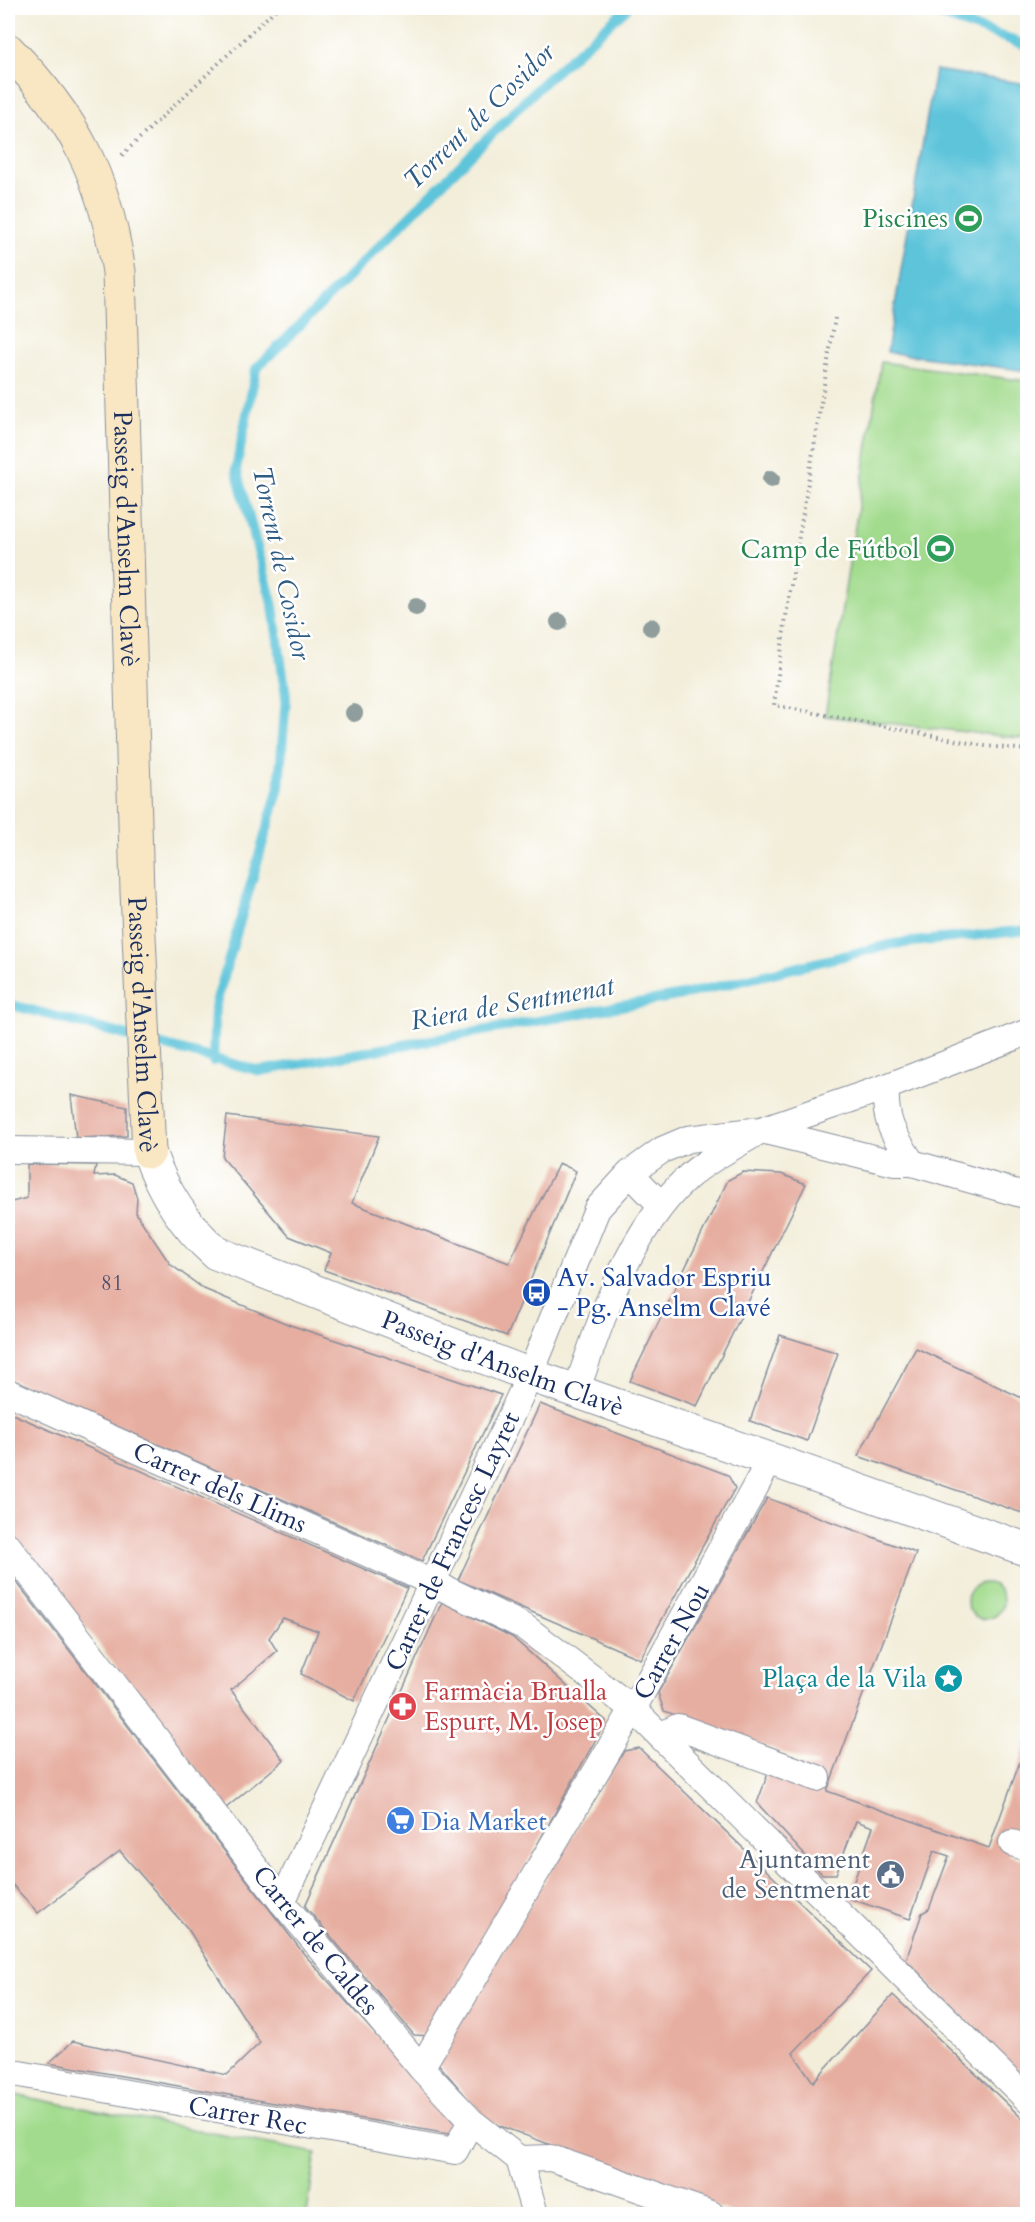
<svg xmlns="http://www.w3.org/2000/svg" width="1035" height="2222" viewBox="0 0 1035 2222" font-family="Cardo,serif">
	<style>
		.green { fill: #a2db8d; stroke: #5e8576; stroke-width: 1.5 }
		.water { fill: #5dc4da; stroke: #3c7a9c; stroke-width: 1.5 }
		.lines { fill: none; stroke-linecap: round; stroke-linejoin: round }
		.stream { stroke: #5dc4da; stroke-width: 10 }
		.building { fill: #e6aea0 }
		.minor-casing { stroke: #878e9c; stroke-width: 28 }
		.tertiary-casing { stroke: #878e9c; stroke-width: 35 }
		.secondary-casing { stroke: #878e9c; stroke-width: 35 }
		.path { stroke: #878e9c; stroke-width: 4; stroke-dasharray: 1.5 4.5; stroke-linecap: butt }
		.minor { stroke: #fff; stroke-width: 26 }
		.tertiary { stroke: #fff; stroke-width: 33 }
		.secondary { stroke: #f9e7c3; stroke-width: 33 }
		.tree { fill: #8f9d9c }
		.labels { text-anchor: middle; stroke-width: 5; stroke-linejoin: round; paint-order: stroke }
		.number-label { font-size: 22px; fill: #4e4f6e }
		.leisure-label { font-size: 26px; fill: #27864d; stroke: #fff; text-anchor: end }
		.street-label { font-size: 26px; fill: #1b2f5e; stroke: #fff }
		.transit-label { font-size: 26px; fill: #164399; stroke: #fff; text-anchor: start }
		.culture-label { font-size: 26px; fill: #0d838f; stroke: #fff; text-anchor: end }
		.health-label { font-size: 26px; fill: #be3a42; stroke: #fff; text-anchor: start }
		.shop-label { font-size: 26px; fill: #366cbe; stroke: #fff; text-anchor: start }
		.service-label { font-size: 26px; fill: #4e5e75; stroke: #fff; text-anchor: end }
		.water-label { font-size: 27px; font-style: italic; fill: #2f5c83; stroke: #fff }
	</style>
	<rect width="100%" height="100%" fill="#fff"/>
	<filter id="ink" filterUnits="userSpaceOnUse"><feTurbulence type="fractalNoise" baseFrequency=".0167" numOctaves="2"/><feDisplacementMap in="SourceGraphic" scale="12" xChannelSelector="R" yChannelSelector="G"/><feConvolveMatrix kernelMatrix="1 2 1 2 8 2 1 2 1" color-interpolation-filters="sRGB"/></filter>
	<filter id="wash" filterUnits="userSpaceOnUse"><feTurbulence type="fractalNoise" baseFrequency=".008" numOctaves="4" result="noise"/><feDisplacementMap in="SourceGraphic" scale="24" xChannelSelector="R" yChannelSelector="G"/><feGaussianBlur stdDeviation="1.35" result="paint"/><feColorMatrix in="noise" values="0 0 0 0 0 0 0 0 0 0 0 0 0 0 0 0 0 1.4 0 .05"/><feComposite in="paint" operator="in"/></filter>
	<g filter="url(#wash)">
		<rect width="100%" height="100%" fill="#f3eeda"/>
		<path class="green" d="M 881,362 L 1027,381 L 1027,739 L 825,716 Z
			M967 1601a18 18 0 1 1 36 0a18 18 0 1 1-36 0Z
			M 10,2094 L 316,2153 L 307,2214 L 8,2214 L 8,2113 Z"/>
		<path class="water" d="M 935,70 L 1027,84 L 1027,371 L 887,352 Z"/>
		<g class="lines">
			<path class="stream" d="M 921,8 L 1028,46
				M 8,1004 L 260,1071 L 682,995 L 893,944 L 1028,930
				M 213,1061 L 215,1007 L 279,787 L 286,696 L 273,606 L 236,469 L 256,369 L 545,81 L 627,8"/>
		</g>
		<g id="blocks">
			<path class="building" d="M 71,1095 L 127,1107 L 127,1136 L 76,1138 Z
				M 227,1116 L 379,1136 L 352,1203 L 509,1263 L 559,1163 L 576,1171 L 507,1336 L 324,1270 L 331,1253 L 289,1236 L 222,1157 Z
				M 27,1164 L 96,1165 L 94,1176 L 115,1175 L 132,1182 L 137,1198 L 136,1213 L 170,1264 L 204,1289 L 290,1325 L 501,1395 L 422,1561 L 8,1378 L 8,1203 L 27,1198 Z
				M 743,1172 L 781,1174 L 806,1184 L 697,1406 L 630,1381 L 728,1180 Z
				M 780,1335 L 838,1353 L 807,1441 L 750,1421 Z
				M 916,1348 L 1024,1399 L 1028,1391 L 1028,1515 L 858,1456 Z
				M 540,1404 L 728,1475 L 735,1488 L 640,1659 L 458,1580 Z
				M 8,1412 L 407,1588 L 354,1701 L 301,1674 L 318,1631 L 283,1618 L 269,1638 L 277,1651 L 231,1690 L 284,1760 L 226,1808 L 8,1527 Z
				M 767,1498 L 916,1553 L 827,1791 L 989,1848 L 1028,1739 L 1028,1838 L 1008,1855 L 1028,1861 L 1028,2077 L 1025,2079 L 906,1960 L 922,1913 L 929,1909 L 949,1856 L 934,1851 L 910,1919 L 848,1898 L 873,1827 L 856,1821 L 836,1874 L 822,1874 L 757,1803 L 769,1771 L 821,1766 L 664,1711 L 658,1693 Z
				M 8,1571 L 304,1954 L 458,2127 L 454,2135 L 49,2063 L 73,2041 L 227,2075 L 260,2043 L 188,1929 L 120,1851 L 38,1913 L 8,1880 Z
				M 442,1602 L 512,1637 L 606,1721 L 431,2036 L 414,2035 L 305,1906 Z
				M 639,1748 L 871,1971 L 793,2053 L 813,2082 L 893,1995 L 1028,2124 L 1028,2214 L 735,2214 L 487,2121 L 435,2060 L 624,1751 Z"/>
		</g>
	</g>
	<g filter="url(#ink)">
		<use href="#blocks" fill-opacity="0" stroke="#878e9c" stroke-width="1.5"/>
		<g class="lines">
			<defs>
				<path id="minor" d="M 886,1087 C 884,1122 894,1135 912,1163
					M 761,1130 L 894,1163 L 912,1163 L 1028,1196
					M 8,1150 L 149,1152
					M 630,1173 L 660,1204
					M 8,1392 L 433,1583 L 523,1626 L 633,1709 L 1028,2100
					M 576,1392 C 601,1319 629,1231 687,1178 C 706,1160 734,1147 756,1133
					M 8,1546 L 282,1902 L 421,2068 L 471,2121 L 519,2159 L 551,2158 L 711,2214
					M 660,1736 L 678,1727 L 817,1778
					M 1012,1843 L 1028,1848
					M 282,1902 L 530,1375 L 597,1209 L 630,1173 L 662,1150 L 688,1139 L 761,1130 L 886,1087 L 1028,1032
					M 421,2068 L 633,1709 L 770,1460
					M 8,2072 L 455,2151 L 471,2121
					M 519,2159 L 535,2214"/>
				<g id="tertiary">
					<path id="s1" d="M 149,1152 C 163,1192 184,1225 216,1253 L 530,1375 L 1028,1550"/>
				</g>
				<g id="secondary">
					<path id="s2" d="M 8,50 C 75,118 105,178 119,272 L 137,892 L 149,1152"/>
				</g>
			</defs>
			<use href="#minor" class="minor-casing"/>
			<use href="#tertiary" class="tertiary-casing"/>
			<use href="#secondary" class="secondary-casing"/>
			<path class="path" d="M 122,155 L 277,8
				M 835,318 L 786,616 L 774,705 L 985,746 L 1028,750"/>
			<use href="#minor" class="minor"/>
			<use href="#tertiary" class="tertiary"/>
			<use href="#secondary" class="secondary"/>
		</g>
		<g class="tree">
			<circle cx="771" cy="479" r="9"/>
			<circle cx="416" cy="607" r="9"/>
			<circle cx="559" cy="622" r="9"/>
			<circle cx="651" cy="627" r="9"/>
			<circle cx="354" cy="713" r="9"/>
		</g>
	</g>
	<defs>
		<symbol id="stadium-disc" viewBox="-11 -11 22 22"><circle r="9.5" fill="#2e9e5b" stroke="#fff"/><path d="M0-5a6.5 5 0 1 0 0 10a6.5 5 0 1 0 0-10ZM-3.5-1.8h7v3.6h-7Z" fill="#fff"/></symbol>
		<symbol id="bus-disc" viewBox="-11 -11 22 22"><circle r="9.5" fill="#1a4fb4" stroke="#fff"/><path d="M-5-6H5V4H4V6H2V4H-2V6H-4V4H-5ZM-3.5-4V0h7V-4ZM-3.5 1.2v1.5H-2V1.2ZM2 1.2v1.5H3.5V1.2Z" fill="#fff"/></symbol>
		<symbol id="sight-disc" viewBox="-11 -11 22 22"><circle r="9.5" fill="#0f9aa8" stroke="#fff"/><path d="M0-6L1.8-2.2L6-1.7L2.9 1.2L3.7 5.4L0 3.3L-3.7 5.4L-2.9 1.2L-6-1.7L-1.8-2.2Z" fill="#fff"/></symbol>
		<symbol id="pharmacy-disc" viewBox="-11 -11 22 22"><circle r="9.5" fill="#e0444e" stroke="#fff"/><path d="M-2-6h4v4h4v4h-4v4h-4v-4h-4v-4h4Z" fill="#fff"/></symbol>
		<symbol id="supermarket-disc" viewBox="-11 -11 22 22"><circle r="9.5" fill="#3f7fe0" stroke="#fff"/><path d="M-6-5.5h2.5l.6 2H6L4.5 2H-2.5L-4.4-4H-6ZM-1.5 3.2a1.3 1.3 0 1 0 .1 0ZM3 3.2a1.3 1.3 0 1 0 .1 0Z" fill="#fff"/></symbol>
		<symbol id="civic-disc" viewBox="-11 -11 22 22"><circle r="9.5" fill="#5c6f8a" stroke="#fff"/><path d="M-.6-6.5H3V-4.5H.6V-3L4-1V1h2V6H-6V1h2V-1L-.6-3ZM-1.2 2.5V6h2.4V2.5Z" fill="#fff"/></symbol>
	</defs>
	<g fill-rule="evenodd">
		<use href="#stadium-disc" x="952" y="202" width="33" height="33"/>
		<use href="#stadium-disc" x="924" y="532" width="33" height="33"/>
		<use href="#bus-disc" x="520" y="1276" width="33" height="33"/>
		<use href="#sight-disc" x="932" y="1662" width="33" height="33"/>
		<use href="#pharmacy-disc" x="386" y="1690" width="33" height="33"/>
		<use href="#supermarket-disc" x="384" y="1804" width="33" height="33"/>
		<use href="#civic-disc" x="874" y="1858" width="33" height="33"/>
	</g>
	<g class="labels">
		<g class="number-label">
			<text x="112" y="1290">81</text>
		</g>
		<g class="leisure-label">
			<text x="948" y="227">Piscines</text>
			<text x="919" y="558">Camp de Fútbol</text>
		</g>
		<g class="street-label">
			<text dy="9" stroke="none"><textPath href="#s2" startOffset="520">Passeig d'Anselm Clavè</textPath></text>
			<text dy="9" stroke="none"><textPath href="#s2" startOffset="1006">Passeig d'Anselm Clavè</textPath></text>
			<text dy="9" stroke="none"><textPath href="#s1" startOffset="430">Passeig d'Anselm Clavè</textPath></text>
			<text transform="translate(220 1487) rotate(24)" y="9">Carrer dels Llims</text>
			<text transform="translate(452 1541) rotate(-65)" y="9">Carrer de Francesc Layret</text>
			<text transform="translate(671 1641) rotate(-61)" y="9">Carrer Nou</text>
			<text transform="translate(316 1940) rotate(51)" y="9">Carrer de Caldes</text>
			<text transform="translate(248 2115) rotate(10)" y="9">Carrer Rec</text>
		</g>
		<g class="transit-label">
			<text x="557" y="1286">Av. Salvador Espriu<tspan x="557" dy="30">- Pg. Anselm Clavé</tspan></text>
		</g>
		<g class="culture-label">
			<text x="927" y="1687">Plaça de la Vila</text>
		</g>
		<g class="health-label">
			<text x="424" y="1700">Farmàcia Brualla<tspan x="424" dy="30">Espurt, M. Josep</tspan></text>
		</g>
		<g class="shop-label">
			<text x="421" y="1830">Dia Market</text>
		</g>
		<g class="service-label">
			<text x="870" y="1868">Ajuntament<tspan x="870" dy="30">de Sentmenat</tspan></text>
		</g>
		<g class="water-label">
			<text transform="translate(479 116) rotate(-44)" y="9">Torrent de Cosidor</text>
			<text transform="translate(282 563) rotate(78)" y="9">Torrent de Cosidor</text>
			<text transform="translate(512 1003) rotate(-10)" y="9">Riera de Sentmenat</text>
		</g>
	</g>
	<rect width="1035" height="2222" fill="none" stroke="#fff" stroke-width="30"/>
</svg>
